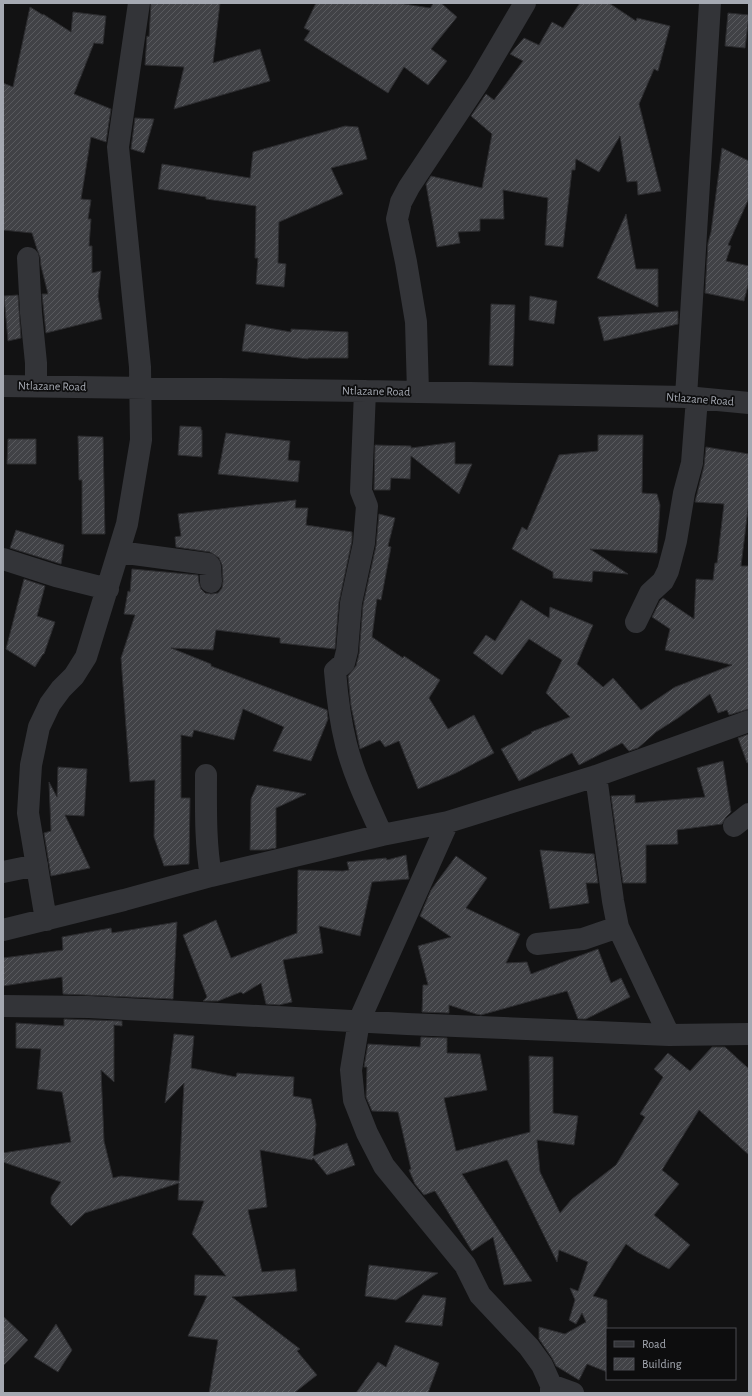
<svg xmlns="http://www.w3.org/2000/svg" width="752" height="1396" viewBox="0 0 752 1396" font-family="'Alegreya Sans',sans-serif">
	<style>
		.building { fill: url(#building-hatch); stroke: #2c2c2f }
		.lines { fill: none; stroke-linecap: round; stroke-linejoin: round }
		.minor { stroke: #333438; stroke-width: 22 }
		.labels { text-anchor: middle; stroke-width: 3.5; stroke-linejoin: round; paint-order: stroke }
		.street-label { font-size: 12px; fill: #a5a9b2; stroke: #0d0d0e }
	</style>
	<defs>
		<pattern id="building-hatch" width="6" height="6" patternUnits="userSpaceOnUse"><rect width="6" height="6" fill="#414246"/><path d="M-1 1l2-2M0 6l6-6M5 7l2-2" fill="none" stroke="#595a5e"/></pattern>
	</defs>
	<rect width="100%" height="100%" fill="#121213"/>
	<path class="building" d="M 151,3 L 220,3 L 213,63 L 260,49 L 270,81 L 174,109 L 184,67 L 145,65 L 147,36 L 149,37 Z
		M 316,3 L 398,3 L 430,8 L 434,3 L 441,3 L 457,17 L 431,49 L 447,61 L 428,85 L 404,67 L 388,93 L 304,40 L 310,31 L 304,28 Z
		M 580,3 L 609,3 L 636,21 L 637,18 L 670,26 L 658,71 L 654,69 L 639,104 L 661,191 L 638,195 L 637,181 L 627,182 L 620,136 L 599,172 L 576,159 L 575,170 L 572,170 L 563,247 L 545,245 L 548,198 L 503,190 L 504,219 L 480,219 L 480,231 L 458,232 L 460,243 L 437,247 L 426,184 L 431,176 L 482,188 L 492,134 L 471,116 L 486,94 L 494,100 L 523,61 L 510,54 L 524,38 L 539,45 L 552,22 L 563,28 Z
		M 30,7 L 43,15 L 43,14 L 71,32 L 73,12 L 106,16 L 103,44 L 94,43 L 74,94 L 111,109 L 106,142 L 91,137 L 81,199 L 91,200 L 88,219 L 91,219 L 89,246 L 92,246 L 92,273 L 101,271 L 98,296 L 102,319 L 46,333 L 42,294 L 48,294 L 41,266 L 40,257 L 37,249 L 32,233 L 3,230 L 3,83 L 13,87 Z
		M 728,13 L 749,15 L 745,48 L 725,46 Z
		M 135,118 L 154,119 L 144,153 L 131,149 Z
		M 345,126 L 358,127 L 367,159 L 331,168 L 343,194 L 279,222 L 278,263 L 286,264 L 284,287 L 256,284 L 258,258 L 255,258 L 256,206 L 206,199 L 206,197 L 158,189 L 162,164 L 250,178 L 253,152 Z
		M 722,148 L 749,161 L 749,198 L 728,245 L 731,246 L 726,261 L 749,266 L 749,281 L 744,301 L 705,293 L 708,243 L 711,232 Z
		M 626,214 L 636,269 L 658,269 L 658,307 L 597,278 Z
		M 18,295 L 21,338 L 8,341 L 4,296 Z
		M 530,296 L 557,301 L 554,324 L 529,320 Z
		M 491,304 L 515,305 L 513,366 L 489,365 Z
		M 678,311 L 678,324 L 604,341 L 598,317 Z
		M 246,324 L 291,332 L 291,329 L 348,332 L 348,358 L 308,358 L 308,359 L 242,351 Z
		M 180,426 L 201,427 L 201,430 L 202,430 L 202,457 L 178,455 Z
		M 226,433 L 290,441 L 288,460 L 300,461 L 298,482 L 218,474 Z
		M 598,435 L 643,435 L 642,493 L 657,494 L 660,505 L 657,553 L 590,549 L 628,574 L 593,571 L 592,582 L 553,578 L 553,572 L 512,549 L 522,527 L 527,530 L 559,455 L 598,451 Z
		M 78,436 L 103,437 L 105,534 L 82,534 L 82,480 L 79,480 Z
		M 8,439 L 36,439 L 36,464 L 7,464 Z
		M 455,442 L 455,464 L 472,464 L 459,494 L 411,456 L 410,479 L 391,478 L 390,490 L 374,490 L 375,445 L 411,446 L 411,448 Z
		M 706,447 L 749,454 L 749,501 L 741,566 L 749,566 L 749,709 L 729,715 L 727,710 L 718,713 L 710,694 L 678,718 L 656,732 L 638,748 L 629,751 L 622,743 L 579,765 L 572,753 L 519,781 L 501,749 L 532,733 L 531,732 L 570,717 L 546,693 L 562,660 L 529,639 L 502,675 L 473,653 L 486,635 L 495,641 L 521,600 L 549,618 L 550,607 L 593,625 L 577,664 L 603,687 L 613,678 L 641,710 L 675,687 L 732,665 L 665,650 L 670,629 L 652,617 L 660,601 L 663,598 L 694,619 L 696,579 L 713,580 L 715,563 L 717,563 L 724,504 L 695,502 L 704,466 Z
		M 296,500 L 295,508 L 308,508 L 306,525 L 352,532 L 352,541 L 339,602 L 335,649 L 280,643 L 280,638 L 216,630 L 213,650 L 171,648 L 211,664 L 211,666 L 327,710 L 328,719 L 311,761 L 273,751 L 284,727 L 243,709 L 234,740 L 194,730 L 192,737 L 181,735 L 181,798 L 190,798 L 189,864 L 164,866 L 154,837 L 155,780 L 130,782 L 121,658 L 135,615 L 124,614 L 128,591 L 130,592 L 132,569 L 198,575 L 199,583 L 201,589 L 205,593 L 211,594 L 218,593 L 222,588 L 223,581 L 222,565 L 219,558 L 210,552 L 176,547 L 175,537 L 181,536 L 178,514 Z
		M 379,514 L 395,518 L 388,546 L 391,547 L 381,600 L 377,599 L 372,637 L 403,658 L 404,656 L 440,680 L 429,698 L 448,729 L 474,715 L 494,753 L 456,773 L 418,789 L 399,741 L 385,747 L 380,740 L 360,749 L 351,706 L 348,676 L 356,666 L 359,654 L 363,605 L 376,546 Z
		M 16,530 L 64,545 L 61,564 L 10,548 Z
		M 24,579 L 45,586 L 37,616 L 55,622 L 44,654 L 43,654 L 35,667 L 6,649 Z
		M 749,734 L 749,762 L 747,763 L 738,738 Z
		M 723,761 L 731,812 L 726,817 L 722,824 L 677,830 L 678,844 L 646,845 L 646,883 L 623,883 L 611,796 L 635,795 L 635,803 L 705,797 L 697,768 Z
		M 58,767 L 87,769 L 84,816 L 65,815 L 90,868 L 51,876 L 44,833 L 51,831 L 49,782 L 57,797 Z
		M 257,785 L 306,794 L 276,808 L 276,848 L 265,850 L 250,850 L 251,799 Z
		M 540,850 L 594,854 L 598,883 L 586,883 L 589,903 L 550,909 Z
		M 406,855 L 409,879 L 372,882 L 360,936 L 319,926 L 323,953 L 283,960 L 292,1002 L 279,1005 L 266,1004 L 261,983 L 243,994 L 241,992 L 218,1001 L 203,1001 L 207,997 L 183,935 L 216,920 L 231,958 L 297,933 L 298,870 L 343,871 L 349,870 L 347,862 L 386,858 L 387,860 Z
		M 456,856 L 487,878 L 466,908 L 520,934 L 506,963 L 527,962 L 531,974 L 598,949 L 611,983 L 621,978 L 630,997 L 586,1019 L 578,1019 L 567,991 L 481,1015 L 476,1014 L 449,1005 L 449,1013 L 422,1012 L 423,985 L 428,985 L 418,946 L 451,937 L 420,916 L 431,890 Z
		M 177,922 L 173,999 L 63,994 L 62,977 L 3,986 L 3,958 L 63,950 L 62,937 L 111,928 L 112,933 Z
		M 64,1019 L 122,1021 L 122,1026 L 114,1025 L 114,1082 L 101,1070 L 104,1141 L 113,1178 L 121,1176 L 179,1181 L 184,1083 L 165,1103 L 174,1034 L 194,1036 L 191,1068 L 236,1077 L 237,1073 L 294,1077 L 293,1096 L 311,1099 L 316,1124 L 313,1156 L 347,1143 L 355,1165 L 327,1175 L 313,1158 L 312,1160 L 260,1150 L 267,1207 L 248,1210 L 262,1272 L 295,1269 L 297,1291 L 232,1297 L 300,1349 L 297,1351 L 317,1375 L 294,1393 L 209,1393 L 218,1340 L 188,1336 L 207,1296 L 194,1295 L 195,1275 L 226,1276 L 192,1234 L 204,1201 L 178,1200 L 179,1183 L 85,1213 L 71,1226 L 51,1204 L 51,1197 L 61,1182 L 3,1162 L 3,1153 L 71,1142 L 62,1092 L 37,1089 L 41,1049 L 16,1048 L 16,1023 L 64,1026 Z
		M 421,1037 L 447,1038 L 447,1053 L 480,1054 L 487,1090 L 444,1098 L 456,1151 L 530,1132 L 529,1056 L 553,1057 L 553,1113 L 578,1116 L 574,1145 L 537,1140 L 540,1172 L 560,1213 L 572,1199 L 616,1165 L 645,1117 L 640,1114 L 663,1077 L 654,1069 L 668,1053 L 690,1071 L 712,1047 L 725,1047 L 749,1069 L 749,1155 L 699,1110 L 662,1170 L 679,1184 L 654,1215 L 690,1245 L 669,1269 L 637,1252 L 626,1244 L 593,1296 L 607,1300 L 607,1372 L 587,1364 L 579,1380 L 556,1366 L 552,1358 L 539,1339 L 539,1327 L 565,1334 L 586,1322 L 582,1313 L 576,1324 L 569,1320 L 575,1300 L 570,1288 L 578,1291 L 588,1262 L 559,1250 L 557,1262 L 507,1160 L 462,1174 L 532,1281 L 504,1285 L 493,1237 L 472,1251 L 435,1191 L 424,1195 L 415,1184 L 409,1170 L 411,1169 L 398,1112 L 372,1111 L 366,1097 L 367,1067 L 364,1067 L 368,1044 L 420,1047 Z
		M 369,1265 L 438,1273 L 396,1300 L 365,1296 Z
		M 423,1295 L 446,1298 L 442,1326 L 405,1322 Z
		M 3,1316 L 28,1340 L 3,1366 Z
		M 56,1324 L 72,1350 L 58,1372 L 34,1357 Z
		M 395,1345 L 439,1363 L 428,1393 L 356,1393 L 378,1362 L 386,1367 Z"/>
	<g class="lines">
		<path class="minor" d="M 28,258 L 31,313 L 36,363 L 36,386
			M 3,386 L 365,391 L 686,397 L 749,403
			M 365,391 L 361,491 L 367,506 L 364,543 L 351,603 L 347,651 L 344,663 L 335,671 C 337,696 340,720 346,744 C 354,776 369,806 382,835
			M 418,392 L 416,322 L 406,262 L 397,219 L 401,202 L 409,187 L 478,83 L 525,3
			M 686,397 L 710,3
			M 119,552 L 208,564 L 210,566 L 211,582
			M 3,559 L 56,576 L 108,589
			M 636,622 L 650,593 L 663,581 L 668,571 L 676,541 L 684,493 L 692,463 L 697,398
			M 206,775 C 206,808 205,842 211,876
			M 596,776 L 613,901 L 618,927 L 669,1035
			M 448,822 L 359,1021 L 351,1070 L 354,1100 L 367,1133 L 384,1166 L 465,1265 L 480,1295 L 529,1347 L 542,1365 L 551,1385 L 551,1393
			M 734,826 L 749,814
			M 3,872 L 37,865
			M 46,920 L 28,813 L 31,765 L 39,727 L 50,704 L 61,689 L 74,676 L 86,657 L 127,524 L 141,440 L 140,367 L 118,147 L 139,3
			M 3,930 L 124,900 L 211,876 L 382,835 L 448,822 L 596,776 L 749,721
			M 537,944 L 583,939 L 618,927
			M 3,1006 L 89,1007 L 407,1024 L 669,1035 L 749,1034
			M 551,1385 L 573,1393"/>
	</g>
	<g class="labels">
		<g class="street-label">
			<text transform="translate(52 386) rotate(1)" y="4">Ntlazane Road</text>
			<text transform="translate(376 391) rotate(1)" y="4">Ntlazane Road</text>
			<text transform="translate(700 399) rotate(4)" y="4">Ntlazane Road</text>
		</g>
	</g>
	<rect width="752" height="1396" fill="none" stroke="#a5a9b2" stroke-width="8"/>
	<rect x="606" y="1328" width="130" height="52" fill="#0d0d0e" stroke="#4a4b50"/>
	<rect x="614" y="1341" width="20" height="6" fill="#333438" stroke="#4a4b50"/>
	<text x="642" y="1348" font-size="12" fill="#a5a9b2">Road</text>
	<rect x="614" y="1358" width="20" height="12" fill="url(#building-hatch)" stroke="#4a4b50"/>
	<text x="642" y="1368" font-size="12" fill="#a5a9b2">Building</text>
</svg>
